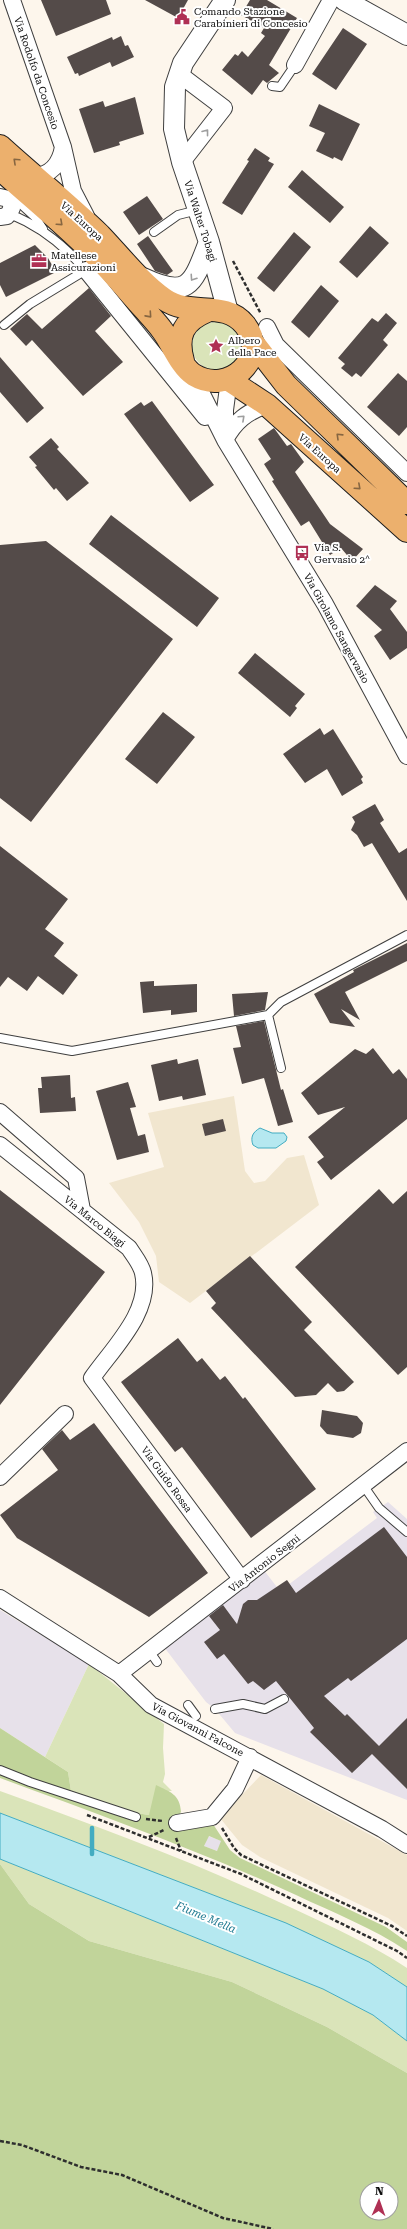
<svg xmlns="http://www.w3.org/2000/svg" width="407" height="2229" viewBox="0 0 407 2229" font-family="'Roboto Serif',serif">
	<style>
		.industrial { fill: #e7e1ea }
		.farmland { fill: #f1e6cf }
		.green { fill: #dae4b9 }
		.forest { fill: #c1d49a; fill-rule: evenodd }
		.water { fill: #b5e8f0; stroke: #43acc1 }
		.lines { fill: none; stroke-linecap: round; stroke-linejoin: round }
		.stream { stroke: #43acc1; stroke-width: 4.5 }
		.building { fill: #544b49 }
		.service-casing { stroke: #3f3f3f; stroke-width: 10 }
		.minor-casing { stroke: #3f3f3f; stroke-width: 18 }
		.tertiary-casing { stroke: #3f3f3f; stroke-width: 22 }
		.primary-casing { stroke: #1d1d1d; stroke-width: 24 }
		.path { stroke: #2e2e2e; stroke-width: 2.5; stroke-dasharray: 4 2; stroke-linecap: butt }
		.service { stroke: #fff; stroke-width: 8 }
		.minor { stroke: #fff; stroke-width: 16 }
		.tertiary { stroke: #fff; stroke-width: 20 }
		.primary { stroke: #ecb06d; stroke-width: 22 }
		.oneway { stroke: #9e9e9e }
		.oneway2 { stroke: #876641 }
		.labels { text-anchor: middle; stroke-width: 4; stroke-linejoin: round; paint-order: stroke }
		.poi-label { font-size: 10px; fill: #0c0c0c; stroke: #fff; text-anchor: start }
		.street-label { font-size: 10px; fill: #0c0c0c; stroke: #fff }
		.water-label { font-size: 11px; font-style: italic; fill: #217b92; stroke: #fff }
	</style>
	<rect width="100%" height="100%" fill="#fdf6ec"/>
	<path class="industrial" d="M 388,1502 L 407,1519 L 407,1800 L 235,1733 L 215,1709 L 206,1702 L 164,1647 L 263,1569 L 280,1591 L 377,1518 L 373,1512 Z
		M 0,1610 L 89,1664 L 45,1757 L 0,1728 Z
		M 208,1836 L 222,1841 L 217,1851 L 204,1846 Z"/>
	<path class="farmland" d="M 234,1096 L 245,1171 L 254,1183 L 265,1181 L 287,1158 L 304,1155 L 319,1205 L 190,1303 L 159,1282 L 156,1256 L 139,1222 L 109,1183 L 164,1167 L 148,1113 Z
		M 261,1775 L 407,1855 L 407,1931 L 388,1918 L 260,1857 L 242,1845 L 220,1818 Z"/>
	<path class="green" d="M192 346a24 24 0 1 1 48 0a24 24 0 1 1-48 0Z
		M 89,1664 L 164,1724 L 163,1748 L 165,1774 L 163,1782 L 172,1791 L 169,1791 L 149,1815 L 136,1813 L 71,1791 L 68,1772 L 45,1757 Z
		M 0,1791 C 99,1827 197,1863 292,1908 C 332,1927 371,1944 407,1968 L 407,1987 L 369,1962 L 286,1923 L 0,1813 Z
		M 0,1859 L 323,1989 L 373,2015 L 407,2041 L 407,2073 L 327,2027 L 232,1982 L 89,1941 L 29,1904 L 0,1864 Z"/>
	<path class="forest" d="M 0,1728 L 68,1772 L 71,1791 L 136,1813 L 149,1815 L 156,1785 C 170,1792 180,1794 181,1812 L 177,1818 L 211,1821 L 230,1850 L 240,1858 L 386,1927 L 407,1942 L 407,1951 C 373,1928 334,1913 296,1895 C 200,1851 100,1815 0,1778 ZM 209,1836 L 221,1841 L 217,1851 L 204,1846 Z
		M 0,1864 L 29,1904 L 89,1941 L 232,1982 L 327,2027 L 407,2073 L 407,2229 L 0,2229 ZM 367,2189 L 391,2189 L 391,2213 L 367,2213 Z"/>
	<path class="water" d="M 260,1128 L 272,1133 L 284,1133 L 287,1137 L 286,1141 L 276,1148 L 258,1148 L 253,1145 C 250,1137 253,1132 260,1128 Z
		M 0,1813 L 286,1923 L 369,1962 L 407,1987 L 407,2041 L 373,2015 L 323,1989 L 0,1859 Z"/>
	<g class="lines">
		<path class="stream" d="M 92,1828 L 92,1854"/>
	</g>
	<path class="building" d="M 41,0 L 106,0 L 111,14 L 56,36 Z
		M 145,0 L 188,0 L 178,18 Z
		M 250,0 L 267,0 L 297,18 L 269,65 L 279,73 L 267,83 L 263,80 L 252,95 L 222,70 L 235,54 L 238,56 L 242,51 L 248,57 L 265,36 L 261,33 L 264,28 L 241,15 Z
		M 343,28 L 367,44 L 336,90 L 312,74 Z
		M 121,36 L 125,46 L 128,45 L 134,57 L 112,67 L 110,62 L 79,76 L 78,73 L 75,74 L 67,57 L 112,37 L 113,40 Z
		M 135,97 L 144,134 L 119,142 L 120,145 L 94,153 L 79,109 L 103,101 L 105,107 Z
		M 319,104 L 360,124 L 342,161 L 334,157 L 333,159 L 316,151 L 325,133 L 309,126 Z
		M 255,148 L 270,158 L 268,161 L 274,164 L 242,215 L 222,203 L 249,161 L 247,160 Z
		M 302,170 L 344,207 L 330,223 L 288,187 Z
		M 147,196 L 163,219 L 139,235 L 123,212 Z
		M 370,226 L 389,243 L 357,278 L 339,262 Z
		M 294,232 L 311,247 L 274,292 L 257,278 Z
		M 148,236 L 173,271 L 167,275 L 155,271 L 137,244 Z
		M 35,245 L 48,258 L 56,272 L 6,297 L 0,285 L 0,263 Z
		M 321,285 L 339,301 L 309,338 L 291,322 Z
		M 89,288 L 111,316 L 95,331 L 123,362 L 83,396 L 32,340 L 26,346 L 10,329 L 27,314 L 42,329 Z
		M 386,313 L 397,323 L 383,340 L 388,345 L 361,377 L 356,373 L 352,377 L 341,368 L 345,364 L 338,358 L 372,318 L 378,322 Z
		M 0,357 L 44,408 L 27,423 L 0,392 Z
		M 398,373 L 407,381 L 407,427 L 399,436 L 367,407 Z
		M 152,401 L 214,485 L 190,502 L 124,414 L 141,402 L 144,406 Z
		M 274,428 L 287,446 L 291,444 L 304,462 L 295,472 L 330,524 L 363,549 L 352,561 L 341,548 L 330,555 L 309,521 L 301,526 L 272,481 L 274,480 L 264,464 L 271,459 L 258,439 Z
		M 51,438 L 59,447 L 57,449 L 89,483 L 67,501 L 56,488 L 54,490 L 35,467 L 37,466 L 29,457 Z
		M 111,515 L 219,598 L 197,627 L 89,544 Z
		M 46,541 L 173,639 L 31,822 L 0,798 L 0,545 Z
		M 375,585 L 397,601 L 390,609 L 407,632 L 407,648 L 390,660 L 374,636 L 382,630 L 356,606 Z
		M 255,653 L 305,694 L 295,706 L 297,708 L 290,717 L 238,673 Z
		M 163,712 L 195,737 L 157,784 L 125,759 Z
		M 320,728 L 324,735 L 333,729 L 363,777 L 361,779 L 363,783 L 342,796 L 327,769 L 305,783 L 283,754 Z
		M 375,804 L 384,820 L 380,823 L 399,853 L 407,848 L 407,901 L 372,843 L 364,847 L 357,835 L 351,830 L 355,822 L 352,817 Z
		M 0,846 L 68,899 L 45,929 L 64,943 L 54,956 L 78,975 L 63,995 L 38,976 L 27,991 L 8,977 L 0,987 Z
		M 407,943 L 407,961 L 345,992 L 360,1020 L 341,1009 L 355,1027 L 330,1023 L 314,994 L 354,972 L 353,970 Z
		M 154,981 L 154,986 L 197,984 L 197,1012 L 171,1015 L 171,1010 L 143,1013 L 140,982 Z
		M 268,992 L 265,1010 L 234,1016 L 232,994 Z
		M 264,1021 L 281,1090 L 283,1089 L 293,1122 L 278,1126 L 264,1078 L 242,1084 L 233,1048 L 241,1047 L 236,1026 Z
		M 373,1048 L 393,1074 L 399,1069 L 407,1079 L 407,1119 L 331,1180 L 317,1162 L 324,1157 L 308,1137 L 345,1107 L 318,1115 L 301,1093 L 355,1049 L 366,1054 Z
		M 177,1059 L 178,1064 L 198,1059 L 206,1095 L 183,1100 L 182,1096 L 159,1101 L 151,1065 Z
		M 70,1075 L 71,1098 L 75,1097 L 76,1111 L 40,1113 L 38,1088 L 42,1088 L 41,1077 Z
		M 128,1082 L 136,1107 L 130,1108 L 138,1136 L 145,1134 L 149,1152 L 117,1160 L 96,1091 Z
		M 223,1119 L 226,1131 L 205,1136 L 202,1124 Z
		M 379,1189 L 393,1204 L 407,1191 L 407,1367 L 398,1375 L 295,1267 Z
		M 0,1190 L 105,1272 L 0,1405 Z
		M 250,1256 L 312,1322 L 304,1330 L 354,1382 L 344,1391 L 337,1392 L 328,1383 L 316,1395 L 295,1397 L 211,1308 L 216,1303 L 206,1291 Z
		M 178,1338 L 197,1362 L 202,1358 L 220,1380 L 225,1376 L 243,1399 L 245,1397 L 316,1489 L 251,1538 L 182,1447 L 175,1452 L 121,1382 Z
		M 322,1410 L 357,1416 L 363,1423 L 361,1433 L 353,1438 L 327,1434 L 320,1426 Z
		M 94,1423 L 208,1573 L 149,1617 L 17,1538 L 0,1515 L 58,1470 L 42,1449 L 62,1430 L 70,1440 Z
		M 384,1527 L 407,1557 L 407,1639 L 351,1681 L 348,1678 L 324,1696 L 345,1716 L 347,1714 L 379,1746 L 407,1718 L 407,1789 L 372,1754 L 352,1773 L 310,1732 L 314,1728 L 276,1681 L 264,1690 L 253,1681 L 248,1684 L 224,1654 L 217,1659 L 204,1642 L 220,1630 L 209,1616 L 223,1605 L 237,1624 L 243,1604 L 248,1600 L 257,1600 L 287,1580 L 296,1593 Z"/>
	<g class="lines">
		<defs>
			<path id="service" d="M 272,86 L 280,87 L 295,65
				M 12,196 L 35,217 L 43,229
				M 10,214 C 37,225 58,240 78,262
				M 154,232 L 178,215 L 198,210
				M 4,325 L 30,304 L 86,270
				M 268,1015 L 281,1002 L 407,935
				M 0,1038 L 72,1051 L 268,1015 L 281,1068
				M 363,1485 L 379,1508 L 407,1532
				M 150,1652 L 157,1662
				M 188,1705 L 196,1716
				M 215,1709 L 243,1704 L 265,1709 L 284,1699
				M 0,1770 L 30,1782 L 136,1817"/>
			<path id="minor" d="M 12,0 L 63,147 L 73,191 L 86,216
				M 295,65 L 331,0
				M 179,74 L 224,108 L 182,162
				M 33,176 C 51,176 60,164 63,147
				M 0,197 L 9,199 L 12,208 L 7,216 L 0,217
				M 86,270 L 205,417
				M 267,327 L 276,345 L 407,473
				M 192,374 L 225,440 L 325,604 L 407,756
				M 225,434 L 225,410 L 229,380
				M 225,440 C 235,421 247,412 267,405
				M 0,1112 L 76,1178 L 82,1210
				M 0,1145 L 129,1248 C 134,1256 141,1264 143,1273 C 152,1311 113,1348 92,1378 L 242,1580
				M 0,1477 L 65,1414
				M 0,1598 L 119,1674 L 151,1705 L 382,1829 L 407,1845
				M 119,1674 L 407,1451
				M 177,1823 L 212,1817 L 235,1789 L 250,1757"/>
			<path id="tertiary" d="M 225,0 L 183,63 L 175,87 L 174,129 L 182,162 L 209,242 L 228,312
				M 344,0 L 407,35
				M 143,278 C 190,300 193,283 209,242"/>
			<path id="primary" d="M 0,146 C 33,176 68,204 100,235 C 121,257 140,282 164,299 C 191,318 224,299 245,325 C 270,357 229,396 194,375 C 180,366 172,343 162,330 C 157,323 151,317 146,311 C 130,294 115,275 99,259 C 68,227 33,199 0,169
				M 252,341 L 286,385 L 407,503
				M 183,361 C 176,336 183,321 207,311
				M 229,380 L 267,405 L 407,531"/>
		</defs>
		<use href="#service" class="service-casing"/>
		<use href="#minor" class="minor-casing"/>
		<use href="#tertiary" class="tertiary-casing"/>
		<use href="#primary" class="primary-casing"/>
		<path class="path" d="M 233,261 L 261,314
			M 87,1815 L 241,1874 L 397,1951 L 407,1958
			M 146,1819 L 163,1821
			M 222,1828 L 234,1848 L 241,1855 L 392,1926 L 407,1936
			M 149,1837 L 164,1830
			M 176,1838 L 181,1851
			M 0,2141 L 22,2145 L 81,2167 L 122,2175 L 223,2218 L 273,2229"/>
		<use href="#service" class="service"/>
		<use href="#minor" class="minor"/>
		<use href="#tertiary" class="tertiary"/>
		<use href="#primary" class="primary"/>
	</g>
	<defs><path id="oneway-chevron" d="M-2-3.5L2.5 0L-2 3.5" fill="none" stroke-width="1.6" stroke-linecap="round" stroke-linejoin="round"/></defs>
	<g class="oneway">
		<use href="#oneway-chevron" transform="translate(206 132) rotate(-52)"/>
		<use href="#oneway-chevron" transform="translate(193 278) rotate(124)"/>
		<use href="#oneway-chevron" transform="translate(242 418) rotate(-43)"/>
	</g>
	<g class="oneway2">
		<use href="#oneway-chevron" transform="translate(16 161) rotate(-137)"/>
		<use href="#oneway-chevron" transform="translate(60 223) rotate(42)"/>
		<use href="#oneway-chevron" transform="translate(149 315) rotate(48)"/>
		<use href="#oneway-chevron" transform="translate(339 436) rotate(-136)"/>
		<use href="#oneway-chevron" transform="translate(358 487) rotate(42)"/>
	</g>
	<defs>
		<symbol id="civic-bare" viewBox="-9 -9 18 18"><path d="M-.6-6.5H3V-4.5H.6V-3L4-1V1h2V6H-6V1h2V-1L-.6-3ZM-1.2 2.5V6h2.4V2.5Z" fill="#af3054" stroke="#fff" stroke-width="2.5" paint-order="stroke"/></symbol>
		<symbol id="office-bare" viewBox="-9 -9 18 18"><path d="M-6-3h4V-5.5h4V-3h4V5H-6ZM-1-4.5V-3h2v-1.5ZM-6 0V1H6V0Z" fill="#af3054" stroke="#fff" stroke-width="2.5" paint-order="stroke"/></symbol>
		<symbol id="sight-bare" viewBox="-9 -9 18 18"><path d="M0-6L1.8-2.2L6-1.7L2.9 1.2L3.7 5.4L0 3.3L-3.7 5.4L-2.9 1.2L-6-1.7L-1.8-2.2Z" fill="#af3054" stroke="#fff" stroke-width="2.5" paint-order="stroke"/></symbol>
		<symbol id="bus-bare" viewBox="-9 -9 18 18"><path d="M-5-6H5V4H4V6H2V4H-2V6H-4V4H-5ZM-3.5-4V0h7V-4ZM-3.5 1.2v1.5H-2V1.2ZM2 1.2v1.5H3.5V1.2Z" fill="#af3054" stroke="#fff" stroke-width="2.5" paint-order="stroke"/></symbol>
	</defs>
	<g fill-rule="evenodd">
		<use href="#civic-bare" x="171" y="6" width="22" height="22"/>
		<use href="#office-bare" x="28" y="250" width="22" height="22"/>
		<use href="#sight-bare" x="205" y="335" width="22" height="22"/>
		<use href="#bus-bare" x="291" y="542" width="22" height="22"/>
	</g>
	<g class="labels">
		<g class="poi-label">
			<text x="194" y="15">Comando Stazione<tspan x="194" dy="12">Carabinieri di Concesio</tspan></text>
			<text x="51" y="259">Matellese<tspan x="51" dy="12">Assicurazioni</tspan></text>
			<text x="228" y="344">Albero<tspan x="228" dy="12">della Pace</tspan></text>
			<text x="314" y="551">Via S.<tspan x="314" dy="12">Gervasio 2^</tspan></text>
		</g>
		<g class="street-label">
			<text transform="translate(37 73) rotate(71)" y="4">Via Rodolfo da Concesio</text>
			<text transform="translate(82 221) rotate(42)" y="4">Via Europa</text>
			<text transform="translate(201 221) rotate(72)" y="4">Via Walter Tobagi</text>
			<text transform="translate(320 453) rotate(42)" y="4">Via Europa</text>
			<text transform="translate(337 628) rotate(61)" y="4">Via Girolamo Sangervasio</text>
			<text transform="translate(95 1221) rotate(39)" y="4">Via Marco Biagi</text>
			<text transform="translate(167 1479) rotate(54)" y="4">Via Guido Rossa</text>
			<text transform="translate(264 1563) rotate(-38)" y="4">Via Antonio Segni</text>
			<text transform="translate(198 1729) rotate(28)" y="4">Via Giovanni Falcone</text>
		</g>
		<g class="water-label">
			<text transform="translate(206 1917) rotate(23)" y="4">Fiume Mella</text>
		</g>
	</g>
	<g transform="translate(379 2201) rotate(2)"><circle r="19" fill="#ffffff" stroke="#9e9e9e"/>
	<path d="M0-3L7 15L0 10L-7 15Z" fill="#af3054"/>
	<text y="-6" font-size="11" font-weight="bold" text-anchor="middle" fill="#0c0c0c">N</text>
	</g>
</svg>
